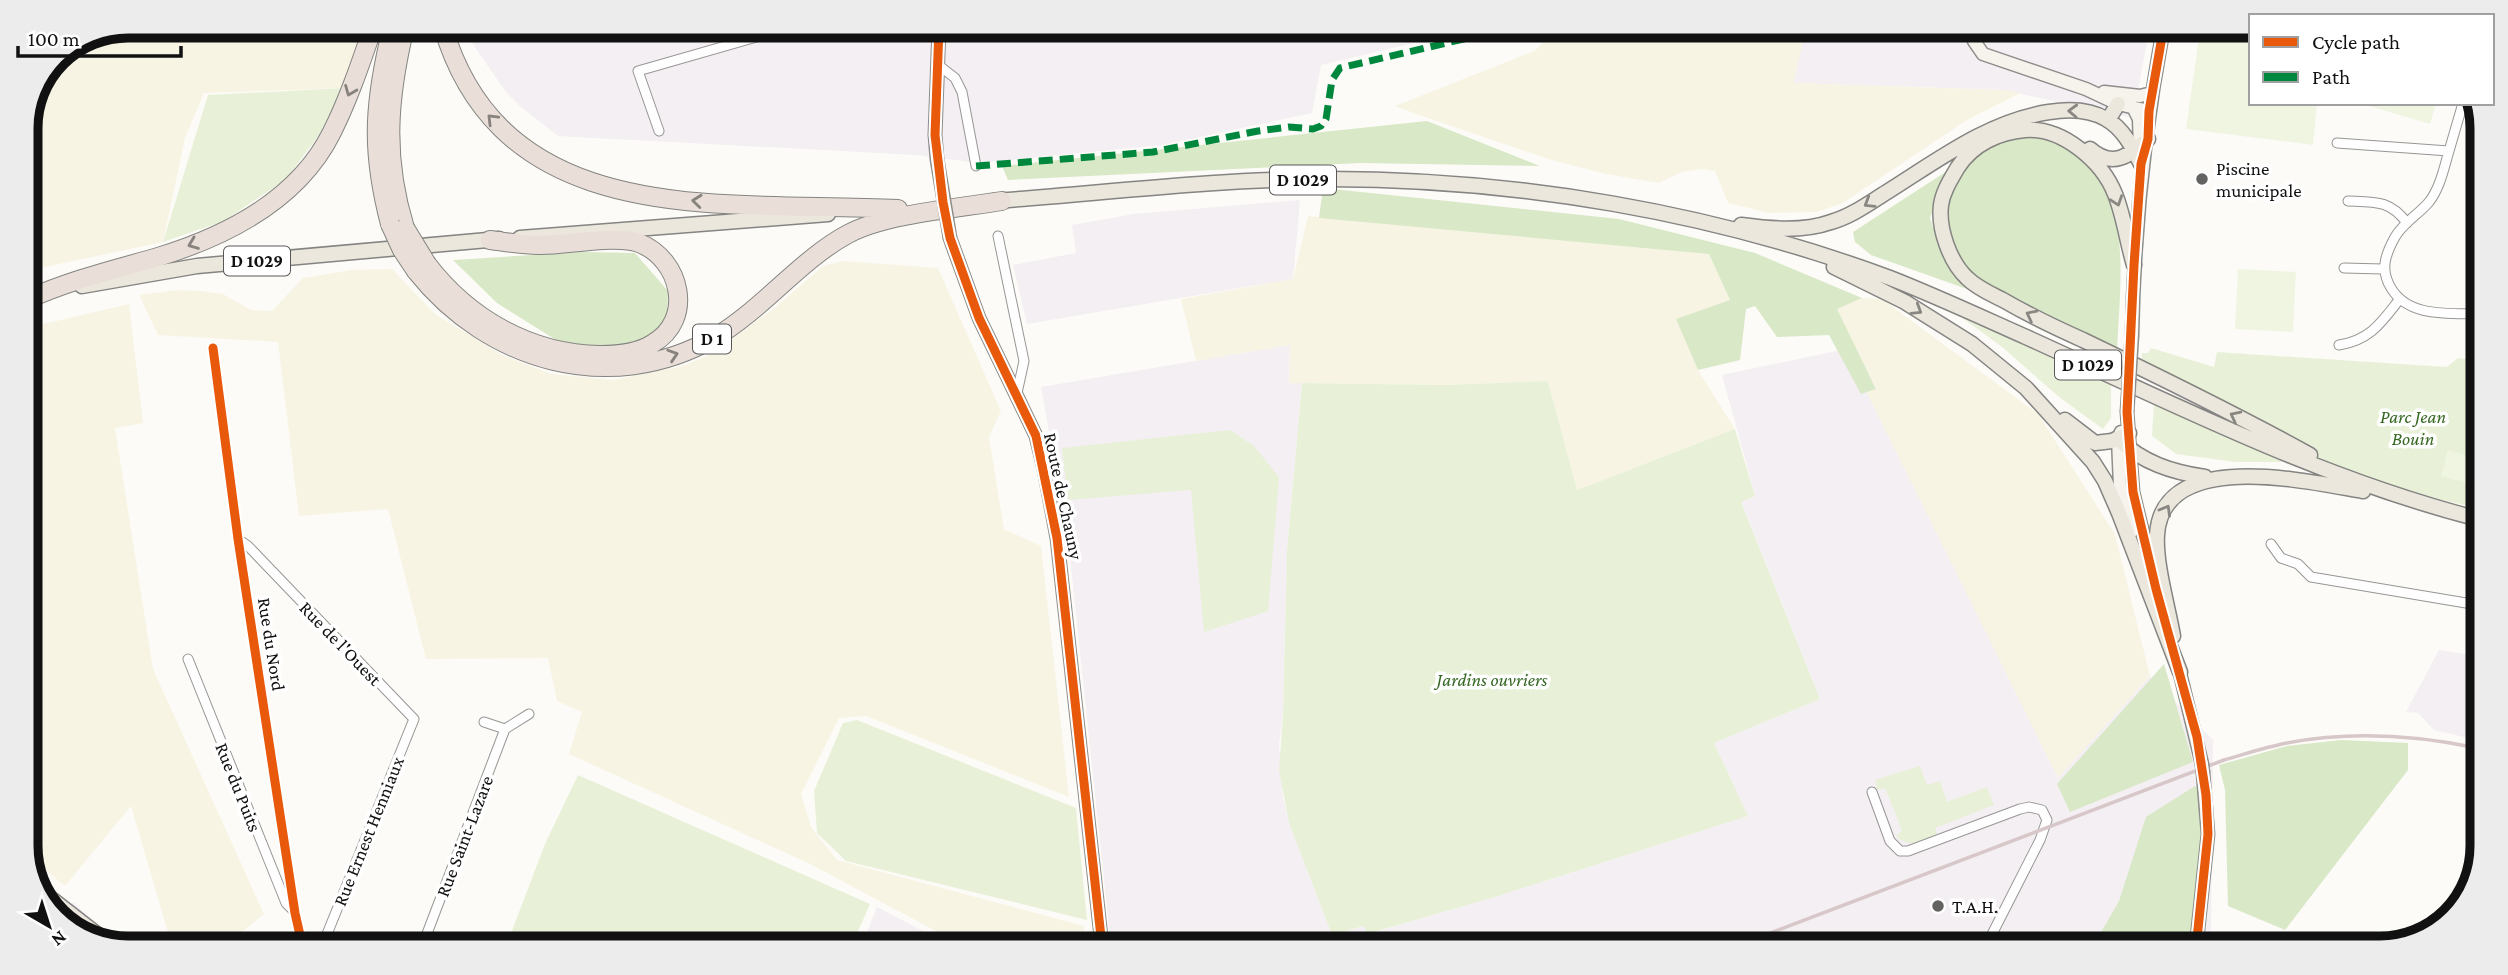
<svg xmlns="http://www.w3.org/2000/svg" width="2508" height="975" viewBox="0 0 2508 975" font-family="'Crimson Pro',serif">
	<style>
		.industrial { fill: #f4eff2 }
		.farmland { fill: #f8f4e4 }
		.green { fill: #e8f1d8 }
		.forest { fill: #d9e8c7 }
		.pitch { fill: #f0f5e2 }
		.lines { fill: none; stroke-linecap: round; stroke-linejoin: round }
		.street-casing { stroke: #979695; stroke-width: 11 }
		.secondary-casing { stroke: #8d8d8b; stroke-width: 15 }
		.primary-casing { stroke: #848482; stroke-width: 17 }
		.highway-casing { stroke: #848482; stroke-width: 20 }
		.street { stroke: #fffefe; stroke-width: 9 }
		.secondary { stroke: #f5f3ec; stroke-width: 12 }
		.primary { stroke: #ece7dd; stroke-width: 14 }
		.highway { stroke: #e9dfd8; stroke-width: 18 }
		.rail { stroke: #d7c7c8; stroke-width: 3.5 }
		.secondary-bridge-casing { stroke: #8d8d8b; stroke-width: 15; stroke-linecap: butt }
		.highway-bridge-casing { stroke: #848482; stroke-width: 20; stroke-linecap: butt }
		.secondary-bridge { stroke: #f5f3ec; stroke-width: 12 }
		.highway-bridge { stroke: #e9dfd8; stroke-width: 18 }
		.quiet { stroke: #00873e; stroke-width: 7; stroke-dasharray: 14 7; stroke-linecap: butt }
		.cycleway-casing { stroke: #fff; stroke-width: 13 }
		.cycleway { stroke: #e8590c; stroke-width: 9 }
		.oneway { stroke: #88827e }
		.oneway2 { stroke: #898781 }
		.poi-dot { fill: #636362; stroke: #fff; stroke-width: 2.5 }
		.labels { text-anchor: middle; stroke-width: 7; stroke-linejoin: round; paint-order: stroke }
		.shield { fill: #fff; stroke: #585858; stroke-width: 2 }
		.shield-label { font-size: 18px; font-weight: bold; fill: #111 }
		.poi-label { font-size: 19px; fill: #111; stroke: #fff; text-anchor: start }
		.park-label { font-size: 19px; font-style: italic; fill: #356723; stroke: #fff }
		.street-label { font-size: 19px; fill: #111; stroke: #fff }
		.rim { fill: none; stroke: #111; stroke-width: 9 }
	</style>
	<rect width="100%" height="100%" fill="#fcfbf7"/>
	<path class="industrial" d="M 468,27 L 1469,30 L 1321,65 L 1312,113 L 1162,145 L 979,163 L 916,155 L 558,136 L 521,107 L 506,92 L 472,43 Z
		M 1805,30 L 2149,31 L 2133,118 L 2003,90 L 1793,83 Z
		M 1300,200 L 1293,279 L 1027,324 L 1013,265 L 1076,253 L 1072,225 L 1134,214 Z
		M 1290,345 L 1289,383 L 1302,383 L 1287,551 L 1283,714 L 1279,744 L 1283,797 L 1289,823 L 1332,935 L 1365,926 L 1368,934 L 1495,897 L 1748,816 L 1714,743 L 1820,699 L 1741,501 L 1755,495 L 1722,375 L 1846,349 L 2058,777 L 2150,676 L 2213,740 L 2211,948 L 1111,946 L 1068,538 L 1041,387 Z
		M 2439,650 L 2478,656 L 2477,740 L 2434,730 L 2418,713 L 2406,712 Z
		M 74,903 L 117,943 L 95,943 L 47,907 Z
		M 877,907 L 950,945 L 862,945 Z"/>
	<path class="farmland" d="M 128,26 L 362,27 L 344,88 L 204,93 L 185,138 L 163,242 L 40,268 L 26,264 L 26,122 L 56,56 Z
		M 1558,30 L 1805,30 L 1794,83 L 2003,90 L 2021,93 L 1967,120 L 1843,203 L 1817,212 L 1769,213 L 1728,203 L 1715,171 L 1702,169 L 1681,172 L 1659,183 L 1606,174 L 1548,159 L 1419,115 L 1395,106 L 1534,51 Z
		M 1308,216 L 1709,254 L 1730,300 L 1677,319 L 1698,370 L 1735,429 L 1577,490 L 1548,381 L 1446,385 L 1289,383 L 1290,345 L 1196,361 L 1181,299 L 1293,279 Z
		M 843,261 L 938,268 L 1001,411 L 989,437 L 1004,529 L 1041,546 L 1069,797 L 866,716 L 839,718 L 801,794 L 811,827 L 837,860 L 1084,926 L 1084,946 L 962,945 L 810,864 L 569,754 L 582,712 L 557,701 L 548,658 L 426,659 L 388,509 L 299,516 L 278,342 L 158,335 L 139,295 L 177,290 L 201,291 L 223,294 L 251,310 L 272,311 L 303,278 L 351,270 L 392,269 L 435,314 L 502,355 L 551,374 L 614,380 L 683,366 L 713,353 L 772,310 L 823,266 Z
		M 1862,298 L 1882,299 L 2038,414 L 2115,534 L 2150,676 L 2058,778 L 1867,393 L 1876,388 L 1836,309 Z
		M 129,304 L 143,423 L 115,428 L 153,669 L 264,914 L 227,944 L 171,943 L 131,806 L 65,886 L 27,854 L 26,328 Z"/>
	<path class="green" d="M 344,88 L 319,135 L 286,179 L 224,221 L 163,242 L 208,95 Z
		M 1961,317 L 2111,384 L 2111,418 L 2103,429 L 2059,397 L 2002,347 Z
		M 2151,348 L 2214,367 L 2217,352 L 2447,367 L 2458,358 L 2480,361 L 2479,508 C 2429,498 2378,484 2331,463 C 2267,434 2204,398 2142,365 L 2142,353 L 2148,353 Z
		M 1548,381 L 1577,490 L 1735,429 L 1755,496 L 1741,502 L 1820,699 L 1714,743 L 1748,816 L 1495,897 L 1367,934 L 1364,926 L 1332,935 L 1289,823 L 1279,770 L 1283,714 L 1287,551 L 1302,383 L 1446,385 Z
		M 2154,404 L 2284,462 L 2236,462 L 2176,454 L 2152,436 Z
		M 1230,430 L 1254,446 L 1279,477 L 1268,611 L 1204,632 L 1191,490 L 1068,500 L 1062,448 Z
		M 857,720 L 1076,808 L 1087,920 L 846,861 L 817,833 L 814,791 L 843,723 Z
		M 1920,766 L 1927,785 L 1940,781 L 1947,802 L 1987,787 L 1994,805 L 1935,828 L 1937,834 L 1934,837 C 1920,843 1909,847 1896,837 L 1902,830 L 1885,788 L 1877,790 L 1875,780 Z
		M 578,775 L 870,904 L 852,945 L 507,944 L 545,844 Z"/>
	<path class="forest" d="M 1427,121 L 1540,166 L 1360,163 L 1008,180 L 1002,166 Z
		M 2025,136 C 2142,145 2120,271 2117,354 L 1982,287 L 1957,260 L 1945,216 L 1948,193 L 1961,171 L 1976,154 L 1992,144 Z
		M 1947,171 L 1930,218 L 1944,260 L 1967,289 L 1871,255 L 1855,242 L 1853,232 Z
		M 1323,188 L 1619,219 L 1755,253 L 1862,298 L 1837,309 L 1876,389 L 1861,394 L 1829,335 L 1777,337 L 1755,306 L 1746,309 L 1740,360 L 1698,370 L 1676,319 L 1730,300 L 1709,254 L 1319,218 Z
		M 579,252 L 635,253 L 668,291 L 667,324 L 639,343 L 572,350 L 497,303 L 453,260 Z
		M 2164,664 L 2193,762 L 2070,812 L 2057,784 Z
		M 2341,740 L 2408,743 L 2408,770 L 2285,930 L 2228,906 L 2225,790 L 2219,765 L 2287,746 Z
		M 2195,786 L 2202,797 L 2199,877 L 2191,948 L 2092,948 L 2119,901 L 2146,817 Z"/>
	<path class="pitch" d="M 2200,31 L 2251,31 L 2251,103 L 2317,103 L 2313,145 L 2186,129 Z
		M 2359,103 L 2436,103 L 2430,124 Z
		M 2238,269 L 2296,272 L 2293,332 L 2235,329 Z
		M 2448,450 L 2479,459 L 2479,486 L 2441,476 Z"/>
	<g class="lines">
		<defs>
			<path id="street" d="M 937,64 L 955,78 L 962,92 L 976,166
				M 659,131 L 638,71 L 788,28
				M 2337,143 L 2449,151 C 2444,168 2440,188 2429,202 C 2419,214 2403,223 2395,237 C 2385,255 2380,270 2391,288 C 2409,318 2449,313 2480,314
				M 2449,151 L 2463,103
				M 2348,201 C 2375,202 2390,200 2407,223
				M 998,236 L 1024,361 L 1017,393
				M 2344,268 L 2383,269
				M 2339,345 C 2370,340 2381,323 2399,300
				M 213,348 L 238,539 L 295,913 L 302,944
				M 238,539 L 248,546 L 414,719 L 323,944
				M 2271,544 L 2281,558 L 2298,564 L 2311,577 L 2478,605
				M 188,659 L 286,903 L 294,911
				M 484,722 L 505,729 L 529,714
				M 1872,792 L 1890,841 L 1900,851 L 1908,851 L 2020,809 L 2029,807 L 2042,810 L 2047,820 L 2040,840 L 1985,948
				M 423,944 L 505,729"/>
			<path id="secondary" d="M 1973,31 L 1974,41 L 1983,54 L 2086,89 L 2118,104 L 2149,111
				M 2104,92 L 2140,96 L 2152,93
				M 2133,107 L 2139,119 L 2140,150
				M 937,159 L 935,135 L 939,28
				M 950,238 L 979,318 L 1036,436 L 1044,469 L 1057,538 L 1102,946
				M 2132,335 C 2134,232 2144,132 2163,31
				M 2127,412 L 2133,492 L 2160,604
				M 2121,432 L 2118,439 L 2120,487 L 2132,531
				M 2178,665 L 2202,764
				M 2196,948 L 2208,834 L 2203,773"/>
			<path id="primary" d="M 2108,120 L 2118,104
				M 2090,149 C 2113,169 2128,156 2148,139
				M 994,201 C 1105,193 1216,179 1327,179 C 1518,179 1712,212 1890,278 C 1936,296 1981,317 2026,337 C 2174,404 2321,479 2479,519
				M 1741,225 C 1771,229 1803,232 1831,222 C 1852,216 1869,203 1887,192 C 1938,160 1989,121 2049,112 C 2068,109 2089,109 2106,119 C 2123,128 2133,148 2141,164
				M 520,238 L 828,214
				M 2134,265 C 2127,242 2124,216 2115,194 C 2102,161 2062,127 2025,130 C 1999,132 1973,144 1958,167 C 1951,179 1943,191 1941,205 C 1938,229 1950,262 1967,278 C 1977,288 1991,294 2003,300 C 2029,315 2056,328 2083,340 C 2160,377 2236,414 2310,455
				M 1834,267 L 1905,302 L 1972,344 L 2026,388 L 2093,462 L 2105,481 L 2119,513 L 2180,672
				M 82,286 L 197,266 L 499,239
				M 2065,420 L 2095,443 L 2112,441 L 2129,433
				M 2118,439 C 2143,463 2172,472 2205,477
				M 2173,636 C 2168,607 2155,563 2157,535 C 2162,447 2309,482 2363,491
				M 40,890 L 108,943"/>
			<path id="highway" d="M 405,27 C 388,98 383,157 405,228
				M 443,27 C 504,234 729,200 898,209
				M 389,41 C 373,110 372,155 390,224
				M 427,264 C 469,319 531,354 600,355 C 617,355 638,353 652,344 C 695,320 681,259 639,243 C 616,234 564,246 538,245 C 522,245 506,242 490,240
				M 416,271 C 488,362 610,397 714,338 C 762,310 801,259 848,234 C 885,214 959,208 1002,201
				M 26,300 C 70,280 113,270 158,257 C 227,236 299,199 332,132 C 349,98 361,62 373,27"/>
		</defs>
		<use href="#street" class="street-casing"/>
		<use href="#secondary" class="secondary-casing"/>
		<use href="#primary" class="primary-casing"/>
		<use href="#highway" class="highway-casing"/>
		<use href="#street" class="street"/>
		<use href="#secondary" class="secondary"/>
		<use href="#primary" class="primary"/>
		<use href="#highway" class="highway"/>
		<path class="rail" d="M 1734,947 L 2224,760 C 2245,754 2266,747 2287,743 C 2350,731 2415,735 2477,748"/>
		<defs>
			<path id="secondary-bridge" d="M 937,159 L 950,238
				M 2127,412 L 2132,335
				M 2202,764 L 2203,773"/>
			<path id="highway-bridge" d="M 390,224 L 402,250 L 416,271
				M 405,228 L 427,264"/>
		</defs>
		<use href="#secondary-bridge" class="secondary-bridge-casing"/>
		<use href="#highway-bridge" class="highway-bridge-casing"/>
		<use href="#secondary-bridge" class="secondary-bridge"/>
		<use href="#highway-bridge" class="highway-bridge"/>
		<path class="quiet" d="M 976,166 L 1153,152 L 1258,131 L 1289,127 L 1313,129 L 1321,126 L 1326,119 L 1332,80 L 1340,68 L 1502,30"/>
		<defs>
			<path id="cycleway" d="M 939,28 L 935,135 L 943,202 L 950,238 L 979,318 L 1036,436 L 1057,538 L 1102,946
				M 2163,31 L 2149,111 L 2148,139 L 2141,164 L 2134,265 L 2127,412 L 2133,492 L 2156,589 L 2197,737 L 2206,795 L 2208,834 L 2196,948
				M 213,348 L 238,539 L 295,913 L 302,944"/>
		</defs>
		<use href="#cycleway" class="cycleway-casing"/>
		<use href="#cycleway" class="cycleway"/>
	</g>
	<defs><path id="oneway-chevron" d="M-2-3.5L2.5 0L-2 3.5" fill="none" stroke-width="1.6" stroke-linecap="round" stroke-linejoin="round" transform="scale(1.75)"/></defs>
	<g class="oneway">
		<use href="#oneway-chevron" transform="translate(350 91) rotate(112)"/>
		<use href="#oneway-chevron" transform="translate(492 119) rotate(-135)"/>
		<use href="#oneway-chevron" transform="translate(697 201) rotate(-174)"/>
		<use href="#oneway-chevron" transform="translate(193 244) rotate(159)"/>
		<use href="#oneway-chevron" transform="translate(673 355) rotate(-18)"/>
	</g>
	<g class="oneway2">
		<use href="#oneway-chevron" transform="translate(2073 111) rotate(-178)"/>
		<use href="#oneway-chevron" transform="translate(2117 201) rotate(71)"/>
		<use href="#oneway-chevron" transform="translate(1869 203) rotate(148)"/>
		<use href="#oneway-chevron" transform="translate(1917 310) rotate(32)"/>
		<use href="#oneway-chevron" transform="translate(2031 315) rotate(-153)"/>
		<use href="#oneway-chevron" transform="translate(2235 416) rotate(-153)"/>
		<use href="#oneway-chevron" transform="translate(2166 510) rotate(-60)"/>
	</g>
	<g class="poi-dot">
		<circle cx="2202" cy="179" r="7"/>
		<circle cx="1938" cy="906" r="7"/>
	</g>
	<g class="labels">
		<g class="shield">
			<rect x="1270" y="165.5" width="66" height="29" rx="5"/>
			<rect x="224" y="246.5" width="66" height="29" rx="5"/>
			<rect x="693" y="324.5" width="38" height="29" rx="5"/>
			<rect x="2055" y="350.5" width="66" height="29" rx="5"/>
		</g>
		<g class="shield-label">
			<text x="1303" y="186">D 1029</text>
			<text x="257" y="267">D 1029</text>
			<text x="712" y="345">D 1</text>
			<text x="2088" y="371">D 1029</text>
		</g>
		<g class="poi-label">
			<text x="2216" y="175">Piscine<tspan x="2216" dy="22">municipale</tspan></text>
			<text x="1952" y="913">T.A.H.</text>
		</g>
		<g class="park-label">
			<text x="2413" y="423">Parc Jean<tspan x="2413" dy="22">Bouin</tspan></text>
			<text x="1492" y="686">Jardins ouvriers</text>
		</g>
		<g class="street-label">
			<text transform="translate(1064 496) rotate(78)" y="7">Route de Chauny</text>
			<text transform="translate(341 643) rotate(46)" y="7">Rue de l'Ouest</text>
			<text transform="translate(272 644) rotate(81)" y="7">Rue du Nord</text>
			<text transform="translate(239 787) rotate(68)" y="7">Rue du Puits</text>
			<text transform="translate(368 831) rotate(-68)" y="7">Rue Ernest Henniaux</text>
			<text transform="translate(464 836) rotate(-69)" y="7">Rue Saint-Lazare</text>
		</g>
	</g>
	<path d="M0 0H2508V975H0ZM128 38H2380A90 90 0 0 1 2470 128V846A90 90 0 0 1 2380 936H128A90 90 0 0 1 38 846V128A90 90 0 0 1 128 38Z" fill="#ececec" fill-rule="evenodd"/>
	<path class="rim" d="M128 38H2380A90 90 0 0 1 2470 128V846A90 90 0 0 1 2380 936H128A90 90 0 0 1 38 846V128A90 90 0 0 1 128 38Z"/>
	<rect x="2249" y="14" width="245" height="91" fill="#ffffff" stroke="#a0a0a0" stroke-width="2"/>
	<rect x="2263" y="37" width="35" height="10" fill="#e8590c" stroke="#a0a0a0" stroke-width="2"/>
	<text x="2312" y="49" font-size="21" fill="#111111">Cycle path</text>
	<rect x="2263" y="72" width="35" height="10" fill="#00873e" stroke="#a0a0a0" stroke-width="2"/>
	<text x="2312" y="84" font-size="21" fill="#111111">Path</text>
	<g transform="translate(49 926) rotate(141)" stroke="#ffffff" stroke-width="5" paint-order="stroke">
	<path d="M0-5L12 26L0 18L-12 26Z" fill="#111111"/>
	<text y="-10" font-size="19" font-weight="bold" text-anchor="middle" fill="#111111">N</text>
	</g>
	<path d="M18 46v10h163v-10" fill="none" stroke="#111111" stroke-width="3.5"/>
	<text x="28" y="46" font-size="21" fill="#111111" stroke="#ffffff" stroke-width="5" paint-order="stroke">100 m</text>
</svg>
